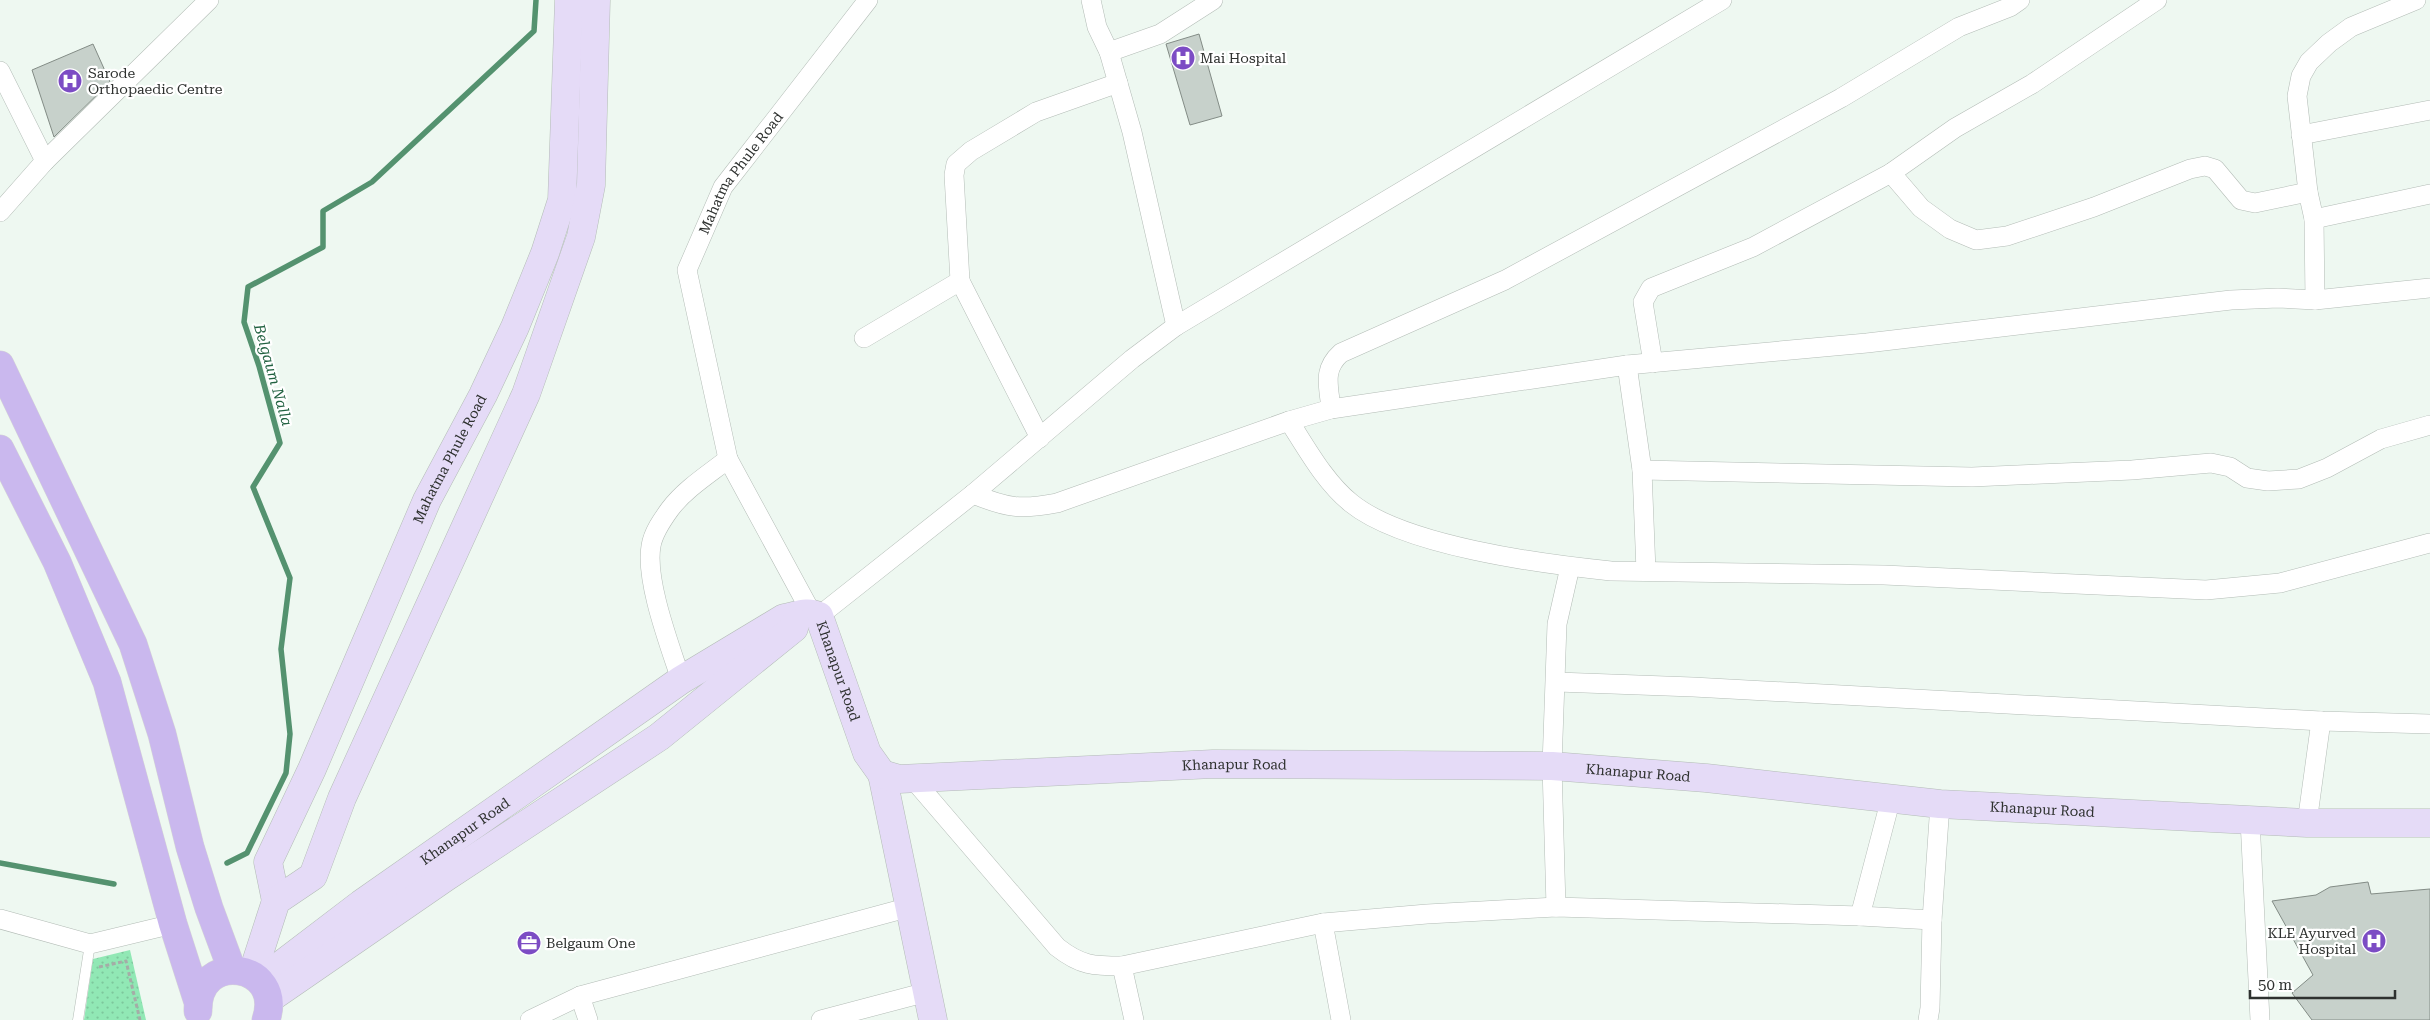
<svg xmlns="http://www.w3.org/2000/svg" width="2430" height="1020" viewBox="0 0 2430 1020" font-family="'Roboto Serif',serif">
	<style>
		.green { fill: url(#green-dots) }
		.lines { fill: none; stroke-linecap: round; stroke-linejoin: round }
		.stream { stroke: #54926f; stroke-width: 5.5 }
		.building { fill: #c7d1cb; stroke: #838c86 }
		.lane-casing { stroke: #b3bcb6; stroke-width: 11 }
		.street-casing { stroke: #b3bcb6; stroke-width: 20 }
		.secondary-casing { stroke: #b3bcb6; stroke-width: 29 }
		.primary-casing { stroke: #d5d6d5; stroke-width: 29 }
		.path { stroke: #a5aca7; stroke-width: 3; stroke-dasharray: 4 2.5; stroke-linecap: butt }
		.lane { stroke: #fff; stroke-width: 10 }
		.street { stroke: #fff; stroke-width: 19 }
		.secondary { stroke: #e5dbf7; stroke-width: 28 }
		.primary { stroke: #cab8ee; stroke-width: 28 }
		.labels { text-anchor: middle; stroke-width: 4.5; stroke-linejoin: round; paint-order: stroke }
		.poi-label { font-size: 14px; fill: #2e312f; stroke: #fff; text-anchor: start }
		.street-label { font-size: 14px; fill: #2e312f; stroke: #fff }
		.water-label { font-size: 15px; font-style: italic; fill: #226241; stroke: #fff }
	</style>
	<defs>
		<pattern id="green-dots" width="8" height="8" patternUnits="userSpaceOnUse" patternTransform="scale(1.25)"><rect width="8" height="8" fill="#91e8b5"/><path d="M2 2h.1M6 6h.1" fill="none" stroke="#7dc79c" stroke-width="1.8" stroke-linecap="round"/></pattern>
	</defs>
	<rect width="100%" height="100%" fill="#eef8f1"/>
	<path class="green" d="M 130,950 L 146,1020 L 84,1020 L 93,959 Z"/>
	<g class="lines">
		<path class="stream" d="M 0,863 L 114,884
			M 227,863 L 247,853 L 286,773 L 290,734 L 281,649 L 290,578 L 253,487 L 280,443 L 259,366 L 244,322 L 248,287 L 323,247 L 323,211 L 372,182 L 534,31 L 536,0"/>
	</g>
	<path class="building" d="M 1199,34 L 1222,116 L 1190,125 L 1166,44 Z
		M 93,44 L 110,82 L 54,137 L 32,70 Z
		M 2368,882 L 2371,894 L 2430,889 L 2430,1020 L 2312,1020 L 2292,993 L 2313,975 L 2272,901 L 2316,895 L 2330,887 Z"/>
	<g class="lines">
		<defs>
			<path id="lane" d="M 78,1020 L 90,944"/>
			<g id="street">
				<path d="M 1091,0 L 1097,27 L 1109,52 L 1132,132 L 1176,326"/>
				<path d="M 1109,52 L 1160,34 L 1213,0"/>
				<path d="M 0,71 L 45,161"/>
				<path d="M 2301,135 L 2430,110"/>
				<path d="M 1891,173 L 1921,208 L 1950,229 L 1976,240 L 2007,236 L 2094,207 L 2190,169 L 2205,166 L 2215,169 L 2241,200 L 2255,203 L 2308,192"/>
				<path d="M 0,212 L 45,161 L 209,0"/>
				<path d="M 2314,219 L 2430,194"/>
				<path d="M 960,281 L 1040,438"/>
				<path d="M 2315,300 L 2314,219 L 2308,192 L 2297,96 L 2301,76 L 2309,62 L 2329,43 L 2351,27 L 2416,0"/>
				<path d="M 864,338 L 960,281 L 954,175 L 956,164 L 971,151 L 1036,112 L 1118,83"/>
				<path d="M 1653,363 L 1643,302 L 1651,288 L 1753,247 L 1891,173 L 1955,128 L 2032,84 L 2157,0"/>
				<path d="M 1627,365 L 1642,470 L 1646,571"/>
				<path d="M 1331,409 C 1329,386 1322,370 1341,353 L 1505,280 L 1841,98 L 1959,27 L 2010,7 L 2020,0"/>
				<path d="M 1289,421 C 1307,449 1325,482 1351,503 C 1404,546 1542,564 1611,571 L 1884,575 L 2206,590 L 2280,583 L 2430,543"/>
				<path d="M 1642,470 L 1972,477 L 2132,470 L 2211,463 L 2230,467 L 2247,478 L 2268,481 L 2299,479 L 2327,468 L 2381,439 L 2430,425"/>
				<path d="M 973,494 C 1007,508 1021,510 1057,503 L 1289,421 L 1331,409 L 1627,365 L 1867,343 L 2231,300 L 2278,298 L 2315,300 L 2430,288"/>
				<path id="s1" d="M 811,612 L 728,459 L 687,270 L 723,187 L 868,0"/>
				<path d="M 819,616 L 973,494 L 1132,359 L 1176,326 L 1722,0"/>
				<path d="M 681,680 C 670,646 645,581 651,546 C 653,533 662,520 670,509 C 685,489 709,474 728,459"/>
				<path d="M 1557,682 L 1693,687 L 2321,721 L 2430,724"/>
				<path d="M 913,779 L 1057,947 C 1081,966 1094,966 1122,966 L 1323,923 L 1427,914 L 1556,907 L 1860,916 L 1932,920"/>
				<path d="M 2250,820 L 2260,1020"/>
				<path d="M 2307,823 L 2321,721"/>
				<path d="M 1556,907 L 1552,766 L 1557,624 L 1570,567"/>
				<path d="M 1860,916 L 1891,798"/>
				<path d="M 0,919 L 90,944 L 173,924"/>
				<path d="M 1323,923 L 1341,1020"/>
				<path d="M 1122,966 L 1134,1020"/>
				<path d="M 580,996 L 588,1020"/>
				<path d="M 530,1020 L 580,996 L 910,907"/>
				<path d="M 821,1020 L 927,992"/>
				<path d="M 1928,1020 L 1930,1008 L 1932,920 L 1940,804"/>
			</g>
			<g id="secondary">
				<path d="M 882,774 L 933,1020"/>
				<path id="s2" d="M 276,901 L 268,862 L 312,769 L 427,500 L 483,395 L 515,327 L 545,253 L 562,200 L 569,0"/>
				<path d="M 252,975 L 276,901 L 313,876 L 342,798 L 526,394 L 581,237 L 591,185 L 596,0"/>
				<path id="s3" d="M 260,981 L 361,904 L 681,680 L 784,618 C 797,616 806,610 819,616 L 867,753 L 882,774 L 899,779 L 1213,764 L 1552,766 L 1706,778 L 1940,804 L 2307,823 L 2430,823"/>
				<path d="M 269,999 L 446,877 L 659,737 L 794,628 L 795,623"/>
			</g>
			<path id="primary" d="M 0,365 L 133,644 L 162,734 L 190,847 L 209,908 L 232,970
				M 0,449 L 57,562 L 107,682 L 173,924 L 198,1002
				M 198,1011 C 197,949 285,963 266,1020"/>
		</defs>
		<use href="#lane" class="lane-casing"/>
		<use href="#street" class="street-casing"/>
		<use href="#secondary" class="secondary-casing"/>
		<use href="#primary" class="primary-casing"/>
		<path class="path" d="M 99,967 L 126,961 L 140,1020"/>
		<use href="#lane" class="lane"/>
		<use href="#street" class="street"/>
		<use href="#secondary" class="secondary"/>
		<use href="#primary" class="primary"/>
	</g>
	<defs>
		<symbol id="hospital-disc" viewBox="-11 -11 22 22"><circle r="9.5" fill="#7c4cc4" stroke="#fff"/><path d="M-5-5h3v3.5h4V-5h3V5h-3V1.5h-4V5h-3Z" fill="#fff"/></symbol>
		<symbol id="office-disc" viewBox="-11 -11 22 22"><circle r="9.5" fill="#7c4cc4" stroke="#fff"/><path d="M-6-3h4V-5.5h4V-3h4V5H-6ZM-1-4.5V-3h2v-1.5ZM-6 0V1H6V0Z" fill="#fff"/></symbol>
	</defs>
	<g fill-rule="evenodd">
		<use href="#hospital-disc" x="1169" y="44" width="28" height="28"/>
		<use href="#hospital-disc" x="56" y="67" width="28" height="28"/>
		<use href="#hospital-disc" x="2360" y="927" width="28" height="28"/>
		<use href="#office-disc" x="515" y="929" width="28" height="28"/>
	</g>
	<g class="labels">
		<g class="poi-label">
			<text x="1200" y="63">Mai Hospital</text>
			<text x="88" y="78">Sarode<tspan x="88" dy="16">Orthopaedic Centre</tspan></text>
			<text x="2356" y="938" text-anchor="end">KLE Ayurved<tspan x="2356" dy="16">Hospital</tspan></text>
			<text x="546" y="948">Belgaum One</text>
		</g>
		<g class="street-label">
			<text dy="5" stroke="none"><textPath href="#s1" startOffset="479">Mahatma Phule Road</textPath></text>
			<text dy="5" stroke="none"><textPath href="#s2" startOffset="482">Mahatma Phule Road</textPath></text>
			<text dy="5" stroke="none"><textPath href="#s3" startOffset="732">Khanapur Road</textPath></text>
			<text dy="5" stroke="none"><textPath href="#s3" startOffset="1198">Khanapur Road</textPath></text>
			<text dy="5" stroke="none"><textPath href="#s3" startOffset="1602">Khanapur Road</textPath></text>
			<text dy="5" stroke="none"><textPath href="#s3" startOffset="2008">Khanapur Road</textPath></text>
			<text dy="5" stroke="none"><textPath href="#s3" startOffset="254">Khanapur Road</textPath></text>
		</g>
		<g class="water-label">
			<text transform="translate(273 375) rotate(74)" y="5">Belgaum Nalla</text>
		</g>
	</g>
	<path d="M2250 990v8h145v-8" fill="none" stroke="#2e312f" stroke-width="2.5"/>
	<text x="2258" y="990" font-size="15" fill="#2e312f" stroke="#ffffff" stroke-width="4" paint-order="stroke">50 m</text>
</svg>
